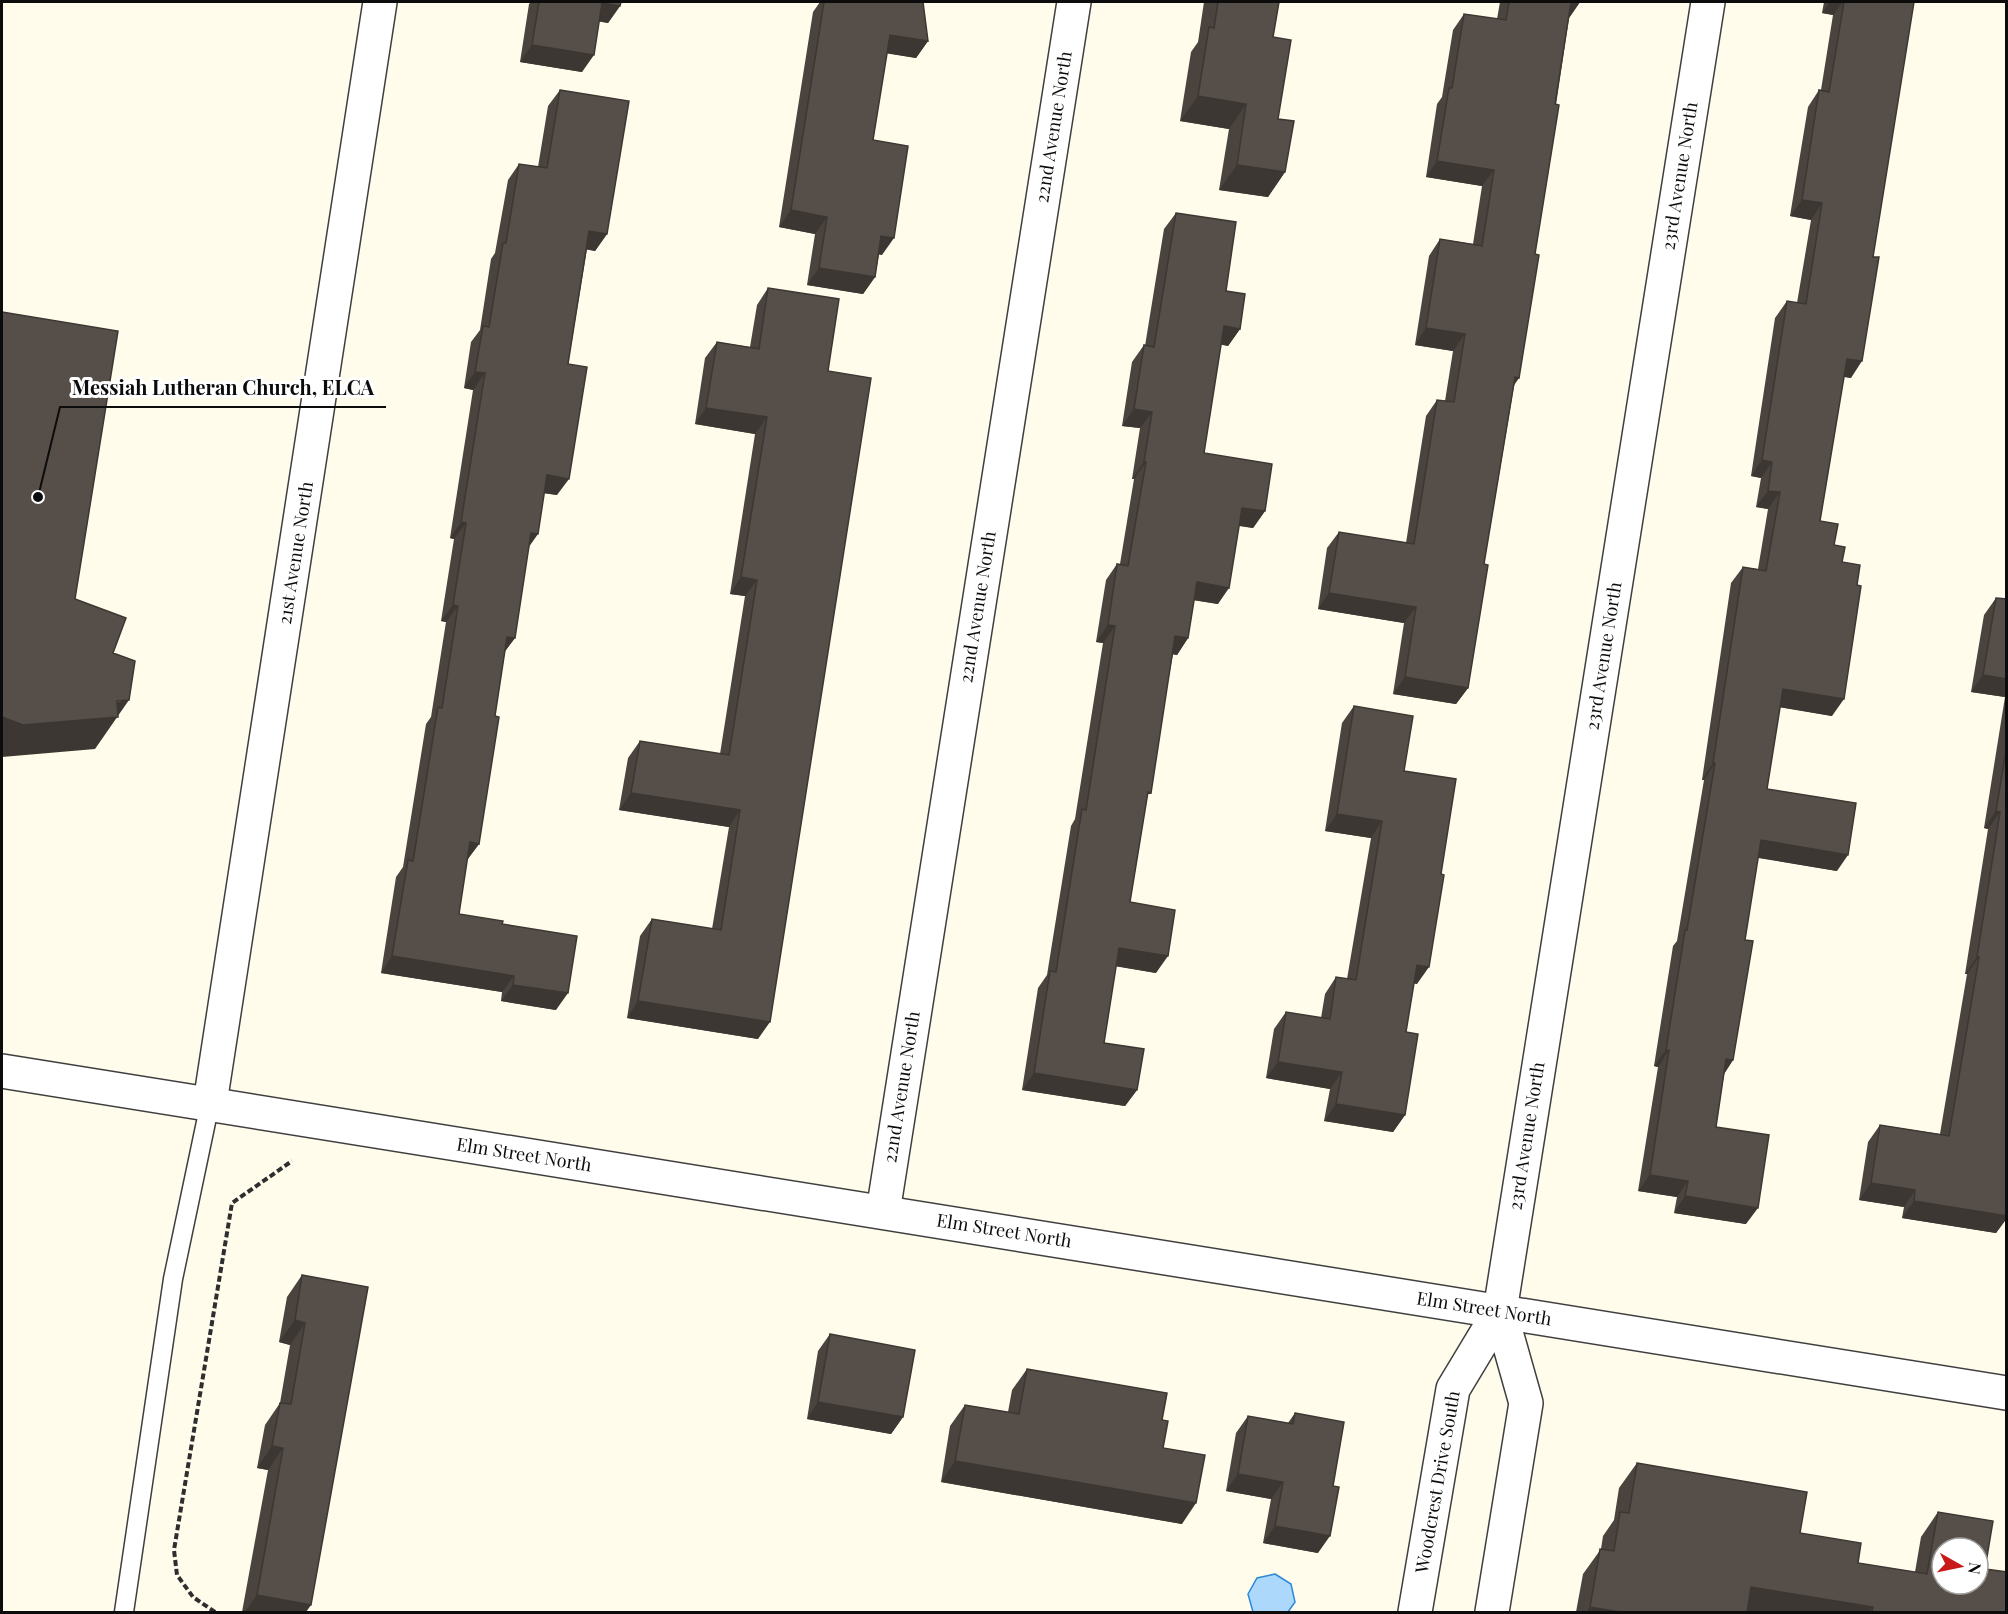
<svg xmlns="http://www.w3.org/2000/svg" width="2008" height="1614" viewBox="0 0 2008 1614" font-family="'Playfair Display',serif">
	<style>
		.water { fill: #acd9fb; stroke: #2c89d8; stroke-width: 1.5 }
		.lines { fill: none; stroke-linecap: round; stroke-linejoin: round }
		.service-casing { stroke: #3f3f3f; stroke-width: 21 }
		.minor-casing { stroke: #3f3f3f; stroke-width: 36 }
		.tertiary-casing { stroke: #3f3f3f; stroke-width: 36 }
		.path { stroke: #2e2e2e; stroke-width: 4; stroke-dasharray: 6 3; stroke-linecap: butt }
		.service { stroke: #fff; stroke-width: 18 }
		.minor { stroke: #fff; stroke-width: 33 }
		.tertiary { stroke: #fff; stroke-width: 33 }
		.wall { fill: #4a433e }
		.shaded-wall { fill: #3c3732 }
		.building { fill: #564e48; stroke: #3c3732; stroke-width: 1.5; fill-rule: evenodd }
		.labels { text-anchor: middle; stroke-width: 6; stroke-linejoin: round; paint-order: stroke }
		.street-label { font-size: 18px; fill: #0c0c0c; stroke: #fff }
		.leader { fill: none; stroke: #0c0c0c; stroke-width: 2 }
		.callout-dot { fill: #0c0c0c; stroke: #fff; stroke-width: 2 }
		.callout-label { font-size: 20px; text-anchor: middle; font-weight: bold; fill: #0c0c0c; stroke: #fff; stroke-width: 6; stroke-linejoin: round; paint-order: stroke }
	</style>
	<rect width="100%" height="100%" fill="#fffcec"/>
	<path class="water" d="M 1275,1574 L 1291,1584 L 1295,1602 L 1288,1612 L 1253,1612 L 1248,1594 L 1257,1578 Z"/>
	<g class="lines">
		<defs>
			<path id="service" d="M 124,1612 L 173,1279 L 210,1103"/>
			<path id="minor" d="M 210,1103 L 380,2
				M 883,1212 L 1074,2
				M 1415,1612 L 1453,1389 L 1500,1311 L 1708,2
				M 1492,1612 L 1526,1403 L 1500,1311"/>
			<path id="tertiary" d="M 2,1071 L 2006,1393"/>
		</defs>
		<use href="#service" class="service-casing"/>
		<use href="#minor" class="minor-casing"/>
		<use href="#tertiary" class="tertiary-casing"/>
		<path class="path" d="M 215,1612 L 193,1597 L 177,1575 L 174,1550 L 232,1203 L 292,1161"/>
		<use href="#service" class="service"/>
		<use href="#minor" class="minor"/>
		<use href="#tertiary" class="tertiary"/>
	</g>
	<path class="wall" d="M 531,2 L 621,2 L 620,6 L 608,23 L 599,21 L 582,72 L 520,62 L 529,4 Z
		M 820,2 L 923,2 L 928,41 L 916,58 L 887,53 L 873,140 L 882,255 L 879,254 L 875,277 L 863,294 L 807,285 L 815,234 L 779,227 L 813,12 Z
		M 1204,2 L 1279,2 L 1273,37 L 1278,119 L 1285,172 L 1268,197 L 1219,190 L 1229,129 L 1180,121 L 1191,52 L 1198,42 Z
		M 1500,2 L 1580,2 L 1569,18 L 1514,386 L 1484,564 L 1468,688 L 1456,704 L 1393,694 L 1404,623 L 1318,609 L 1327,548 L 1339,532 L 1406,543 L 1426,416 L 1437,400 L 1445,401 L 1453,351 L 1415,345 L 1429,256 L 1440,239 L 1473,244 L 1482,186 L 1426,177 L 1437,104 L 1442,97 L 1453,30 L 1464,14 L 1497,19 Z
		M 1824,2 L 1914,2 L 1851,378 L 1844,377 L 1820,521 L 1834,545 L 1842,562 L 1832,716 L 1780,707 L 1767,789 L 1837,871 L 1758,858 L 1745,940 L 1733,1060 L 1724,1074 L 1716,1127 L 1746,1224 L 1674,1213 L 1677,1197 L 1638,1191 L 1658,1067 L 1654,1066 L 1673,946 L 1677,941 L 1704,780 L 1702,780 L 1731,583 L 1743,567 L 1758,569 L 1768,509 L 1756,507 L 1761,478 L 1751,476 L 1775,318 L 1787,301 L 1797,303 L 1811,220 L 1790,216 L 1808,107 L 1819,90 L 1821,90 L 1833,15 L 1822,13 Z
		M 560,90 L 607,234 L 595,251 L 587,249 L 568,364 L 557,495 L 544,493 L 529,546 L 515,638 L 505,651 L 495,716 L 479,844 L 467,860 L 459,914 L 502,924 L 556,1010 L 501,1001 L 502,992 L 381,973 L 396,877 L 403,867 L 426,724 L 431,717 L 446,622 L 441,621 L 454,539 L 450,538 L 473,390 L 464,388 L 471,342 L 480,330 L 491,259 L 495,253 L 508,180 L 519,164 L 538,167 L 548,106 Z
		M 1176,213 L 1226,291 L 1240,329 L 1228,346 L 1221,344 L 1204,453 L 1265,511 L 1253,528 L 1239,526 L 1218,604 L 1194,600 L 1188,638 L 1177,655 L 1173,654 L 1147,798 L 1130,902 L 1156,973 L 1116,966 L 1104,1043 L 1137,1090 L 1125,1106 L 1022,1090 L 1038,988 L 1047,975 L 1071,826 L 1075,819 L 1103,643 L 1096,642 L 1106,580 L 1117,564 L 1120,564 L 1134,479 L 1132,479 L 1140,428 L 1122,426 L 1132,362 L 1144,345 L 1145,346 L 1164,229 Z
		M 768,288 L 828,371 L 758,1039 L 627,1018 L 640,936 L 652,919 L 712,929 L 729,827 L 619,810 L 628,758 L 640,741 L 720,754 L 745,596 L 730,594 L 755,434 L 695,424 L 705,358 L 717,342 L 750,347 L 757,305 Z
		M 1996,598 L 2007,599 L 2007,1218 L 1996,1233 L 1902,1218 L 1904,1207 L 1859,1200 L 1868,1142 L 1880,1125 L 1940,1134 L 1967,974 L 1965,974 L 1988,829 L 1984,828 L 2005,697 L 1971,692 L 1984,615 Z
		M 1354,706 L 1404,771 L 1417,984 L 1414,983 L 1406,1032 L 1405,1115 L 1393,1132 L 1324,1121 L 1330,1089 L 1266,1078 L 1274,1029 L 1286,1012 L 1321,1018 L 1325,994 L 1336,977 L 1347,979 L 1371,838 L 1325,831 L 1342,723 Z
		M 302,1275 L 368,1287 L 306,1612 L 242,1612 L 268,1470 L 257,1468 L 265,1425 L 280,1403 L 290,1345 L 279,1342 L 287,1297 Z
		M 830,1334 L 903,1417 L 891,1434 L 807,1419 L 818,1351 Z
		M 1027,1369 L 1162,1420 L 1163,1448 L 1182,1524 L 941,1482 L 950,1426 L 965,1405 L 1008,1412 L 1012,1390 Z
		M 1295,1413 L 1318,1553 L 1263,1543 L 1271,1499 L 1226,1491 L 1236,1433 L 1248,1416 L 1288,1423 Z
		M 1637,1463 L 1800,1533 L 1858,1563 L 1915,1572 L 1921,1537 L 1938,1512 L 1985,1569 L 2007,1612 L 1576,1612 L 1583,1574 L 1601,1549 L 1603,1536 L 1614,1520 L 1619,1488 Z"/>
	<path class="shaded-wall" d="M 1571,2 L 1580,2 L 1569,18 Z
		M 1830,2 L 1843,2 L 1833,15 L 1822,13 Z
		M 602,3 L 620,6 L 608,23 L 590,20 Z
		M 890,35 L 928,41 L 916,58 L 878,52 Z
		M 532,45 L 594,55 L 582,72 L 520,62 Z
		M 1198,96 L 1246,104 L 1229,129 L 1180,121 Z
		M 1437,161 L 1494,170 L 1482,186 L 1426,177 Z
		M 1237,165 L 1285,172 L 1268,197 L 1219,190 Z
		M 1802,200 L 1822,203 L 1811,220 L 1790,216 Z
		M 791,210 L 827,217 L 815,234 L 779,227 Z
		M 589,231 L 607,234 L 595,251 L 578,248 Z
		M 881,236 L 894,238 L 882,255 L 870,253 Z
		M 819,268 L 875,277 L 863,294 L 807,285 Z
		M 1224,326 L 1240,329 L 1228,346 L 1212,343 Z
		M 1426,328 L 1465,334 L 1453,351 L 1415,345 Z
		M 1847,359 L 1862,361 L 1851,378 L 1835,375 Z
		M 475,372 L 485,373 L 473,390 L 464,388 Z
		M 1515,377 L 1519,378 L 1508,394 Z
		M 706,408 L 767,417 L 755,434 L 695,424 Z
		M 1134,409 L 1152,412 L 1140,428 L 1122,426 Z
		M 1762,460 L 1772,462 L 1761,478 L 1751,476 Z
		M 1144,462 L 1146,462 L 1134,479 L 1132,479 Z
		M 547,475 L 569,479 L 557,495 L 535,492 Z
		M 1768,491 L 1780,492 L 1768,509 L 1756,507 Z
		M 1242,508 L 1265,511 L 1253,528 L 1230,524 Z
		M 461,522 L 466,523 L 454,539 L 450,538 Z
		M 531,533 L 538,534 L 526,551 Z
		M 741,577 L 757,580 L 745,596 L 730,594 Z
		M 1197,582 L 1229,588 L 1218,604 L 1186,599 Z
		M 1329,593 L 1416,607 L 1404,623 L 1318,609 Z
		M 453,605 L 458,606 L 446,622 L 441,621 Z
		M 1108,625 L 1115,626 L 1103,643 L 1096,642 Z
		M 1175,636 L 1188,638 L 1177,655 L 1164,653 Z
		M 507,637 L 515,638 L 503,654 Z
		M 1983,675 L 2007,679 L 2007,696 L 2005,697 L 1971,692 Z
		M 1405,677 L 1468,688 L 1456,704 L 1393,694 Z
		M 1783,689 L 1844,699 L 1832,716 L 1772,706 Z
		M 129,700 L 95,749 L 2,757 L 2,717 Z
		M 1713,763 L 1715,763 L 1704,780 L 1702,780 Z
		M 631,793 L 740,810 L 729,827 L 619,810 Z
		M 1996,811 L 2000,812 L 1988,829 L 1984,828 Z
		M 1337,814 L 1382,821 L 1371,838 L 1325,831 Z
		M 1761,840 L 1848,855 L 1837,871 L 1749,856 Z
		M 470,842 L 479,844 L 467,860 Z
		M 1119,948 L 1168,956 L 1156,973 L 1108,965 Z
		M 392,956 L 514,976 L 502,992 L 381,973 Z
		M 1977,957 L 1979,957 L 1967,974 L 1965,974 Z
		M 1417,965 L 1429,967 L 1417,984 L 1405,982 Z
		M 513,985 L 568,993 L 556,1010 L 501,1001 Z
		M 638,1001 L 770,1022 L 758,1039 L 627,1018 Z
		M 1666,1050 L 1669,1050 L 1658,1067 L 1654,1066 Z
		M 1726,1059 L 1733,1060 L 1722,1077 Z
		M 1278,1062 L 1342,1072 L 1330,1089 L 1266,1078 Z
		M 1034,1073 L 1137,1090 L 1125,1106 L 1022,1090 Z
		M 1336,1104 L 1405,1115 L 1393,1132 L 1324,1121 Z
		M 1650,1175 L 1688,1181 L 1677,1197 L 1638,1191 Z
		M 1871,1183 L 1915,1190 L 1904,1207 L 1859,1200 Z
		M 1685,1196 L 1758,1208 L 1746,1224 L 1674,1213 Z
		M 1914,1201 L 2007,1216 L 2007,1218 L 1996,1233 L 1902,1218 Z
		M 295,1320 L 305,1323 L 290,1345 L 279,1342 Z
		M 818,1402 L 903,1417 L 891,1434 L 807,1419 Z
		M 272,1446 L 283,1448 L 268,1470 L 257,1468 Z
		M 955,1461 L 1196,1503 L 1182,1524 L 941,1482 Z
		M 1238,1474 L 1283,1482 L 1271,1499 L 1226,1491 Z
		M 1275,1526 L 1330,1536 L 1318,1553 L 1263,1543 Z
		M 1751,1587 L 1873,1607 L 1869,1612 L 1738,1612 Z
		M 257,1595 L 311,1605 L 306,1612 L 245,1612 Z
		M 1590,1607 L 1620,1612 L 1587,1612 Z"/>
	<path class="building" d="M 539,2 L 621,2 L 620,6 L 602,3 L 594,55 L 532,45 Z
		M 824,2 L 923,2 L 928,41 L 890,35 L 873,140 L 908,146 L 894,238 L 881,236 L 875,277 L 819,268 L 827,217 L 791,210 Z
		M 1218,2 L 1279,2 L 1273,37 L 1291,40 L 1278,119 L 1294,121 L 1285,172 L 1237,165 L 1246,104 L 1198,96 L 1209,27 L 1214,28 Z
		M 1509,2 L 1571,2 L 1555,104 L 1559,105 L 1535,254 L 1539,255 L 1519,378 L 1515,377 L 1484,564 L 1488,565 L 1468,688 L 1405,677 L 1416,607 L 1329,593 L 1339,532 L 1414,544 L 1437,400 L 1454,402 L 1465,334 L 1426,328 L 1440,239 L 1482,246 L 1494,170 L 1437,161 L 1449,88 L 1452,88 L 1464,14 L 1506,20 Z
		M 1844,2 L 1914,2 L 1873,257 L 1879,257 L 1862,361 L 1847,359 L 1820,521 L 1838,524 L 1834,545 L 1845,547 L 1842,562 L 1860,565 L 1857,585 L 1861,586 L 1844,699 L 1783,689 L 1767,789 L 1856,803 L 1848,855 L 1761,840 L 1745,940 L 1753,941 L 1733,1060 L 1726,1059 L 1716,1127 L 1769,1135 L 1758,1208 L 1685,1196 L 1688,1181 L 1650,1175 L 1669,1050 L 1666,1050 L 1685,930 L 1687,930 L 1715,763 L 1713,763 L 1743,567 L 1766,571 L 1780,492 L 1768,491 L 1772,462 L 1762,460 L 1787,301 L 1806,304 L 1822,203 L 1802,200 L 1819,90 L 1829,92 Z
		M 560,90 L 629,101 L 607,234 L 589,231 L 568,364 L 587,367 L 569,479 L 547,475 L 538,534 L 531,533 L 515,638 L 507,637 L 495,716 L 499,717 L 479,844 L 470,842 L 459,914 L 503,921 L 502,924 L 577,936 L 568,993 L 513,985 L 514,976 L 392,956 L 408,860 L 413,861 L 438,707 L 442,708 L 458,606 L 453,605 L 466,523 L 461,522 L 485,373 L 475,372 L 483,326 L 489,327 L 503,243 L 506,243 L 519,164 L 547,168 Z
		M 1176,213 L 1236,222 L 1226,291 L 1245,294 L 1240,329 L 1224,326 L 1204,453 L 1272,464 L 1265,511 L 1242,508 L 1229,588 L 1197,582 L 1188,638 L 1175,636 L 1151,793 L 1148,792 L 1130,902 L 1175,910 L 1168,956 L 1119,948 L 1104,1043 L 1144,1049 L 1137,1090 L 1034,1073 L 1050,971 L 1056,972 L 1082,809 L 1086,810 L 1115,626 L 1108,625 L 1117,564 L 1128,566 L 1146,462 L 1144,462 L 1152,412 L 1134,409 L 1144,345 L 1154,347 Z
		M 768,288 L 839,299 L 828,371 L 871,378 L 770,1022 L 638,1001 L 652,919 L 721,930 L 740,810 L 631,793 L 640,741 L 729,755 L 757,580 L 741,577 L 767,417 L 706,408 L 717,342 L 759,349 Z
		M 2,312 L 118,331 L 75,599 L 126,618 L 113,653 L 135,661 L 129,700 L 117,701 L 118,717 L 23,725 L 2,717 Z
		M 1996,598 L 2007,599 L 2007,679 L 1983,675 Z
		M 1354,706 L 1413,716 L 1404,771 L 1456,779 L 1441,874 L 1444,875 L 1429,967 L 1417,965 L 1406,1032 L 1418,1034 L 1405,1115 L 1336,1104 L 1342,1072 L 1278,1062 L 1286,1012 L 1330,1019 L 1336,977 L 1356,980 L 1382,821 L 1337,814 Z
		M 2007,745 L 2007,1216 L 1914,1201 L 1915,1190 L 1871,1183 L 1880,1125 L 1949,1136 L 1979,957 L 1977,957 L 2000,812 L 1996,811 Z
		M 302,1275 L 368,1287 L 311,1605 L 257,1595 L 283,1448 L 272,1446 L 280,1403 L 291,1404 L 305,1323 L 295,1320 Z
		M 830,1334 L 915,1350 L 903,1417 L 818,1402 Z
		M 1027,1369 L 1167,1393 L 1162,1420 L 1168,1421 L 1163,1448 L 1205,1455 L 1196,1503 L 955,1461 L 965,1405 L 1019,1414 Z
		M 1295,1413 L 1344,1422 L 1333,1486 L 1339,1487 L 1330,1536 L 1275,1526 L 1283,1482 L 1238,1474 L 1248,1416 L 1293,1424 Z
		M 1637,1463 L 1807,1492 L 1800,1533 L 1861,1543 L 1858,1563 L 1927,1574 L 1938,1512 L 1993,1521 L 1985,1569 L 2007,1572 L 2007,1612 L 1872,1612 L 1873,1607 L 1751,1587 L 1747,1612 L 1620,1612 L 1590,1607 L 1600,1549 L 1614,1551 L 1620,1512 L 1629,1513 ZM 1942,1548 L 1978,1548 L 1978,1584 L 1942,1584 Z"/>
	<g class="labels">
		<g class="street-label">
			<text transform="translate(1054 127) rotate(-81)" y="6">22nd Avenue North</text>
			<text transform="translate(1680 176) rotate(-81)" y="6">23rd Avenue North</text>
			<text transform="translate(296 553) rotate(-81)" y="6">21st Avenue North</text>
			<text transform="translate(978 607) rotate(-81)" y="6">22nd Avenue North</text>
			<text transform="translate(1604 656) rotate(-81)" y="6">23rd Avenue North</text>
			<text transform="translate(902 1087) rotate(-81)" y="6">22nd Avenue North</text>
			<text transform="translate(1527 1136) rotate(-81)" y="6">23rd Avenue North</text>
			<text transform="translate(524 1155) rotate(9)" y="6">Elm Street North</text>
			<text transform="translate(1004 1231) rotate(9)" y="6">Elm Street North</text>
			<text transform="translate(1484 1309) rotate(9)" y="6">Elm Street North</text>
			<text transform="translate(1438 1482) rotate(-80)" y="6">Woodcrest Drive South</text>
		</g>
	</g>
	<path class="leader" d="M38 497L60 407H386"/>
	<circle class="callout-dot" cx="38" cy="497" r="6"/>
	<g class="callout-label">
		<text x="223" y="395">Messiah Lutheran Church, ELCA</text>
	</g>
	<rect width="2008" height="1614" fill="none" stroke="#0c0c0c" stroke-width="6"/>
	<g transform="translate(1960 1566) rotate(99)"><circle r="28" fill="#ffffff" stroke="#9e9e9e" stroke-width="1.5"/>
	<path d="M0-4.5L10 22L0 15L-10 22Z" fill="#c81b19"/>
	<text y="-9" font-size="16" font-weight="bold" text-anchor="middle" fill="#0c0c0c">N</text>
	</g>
</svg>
